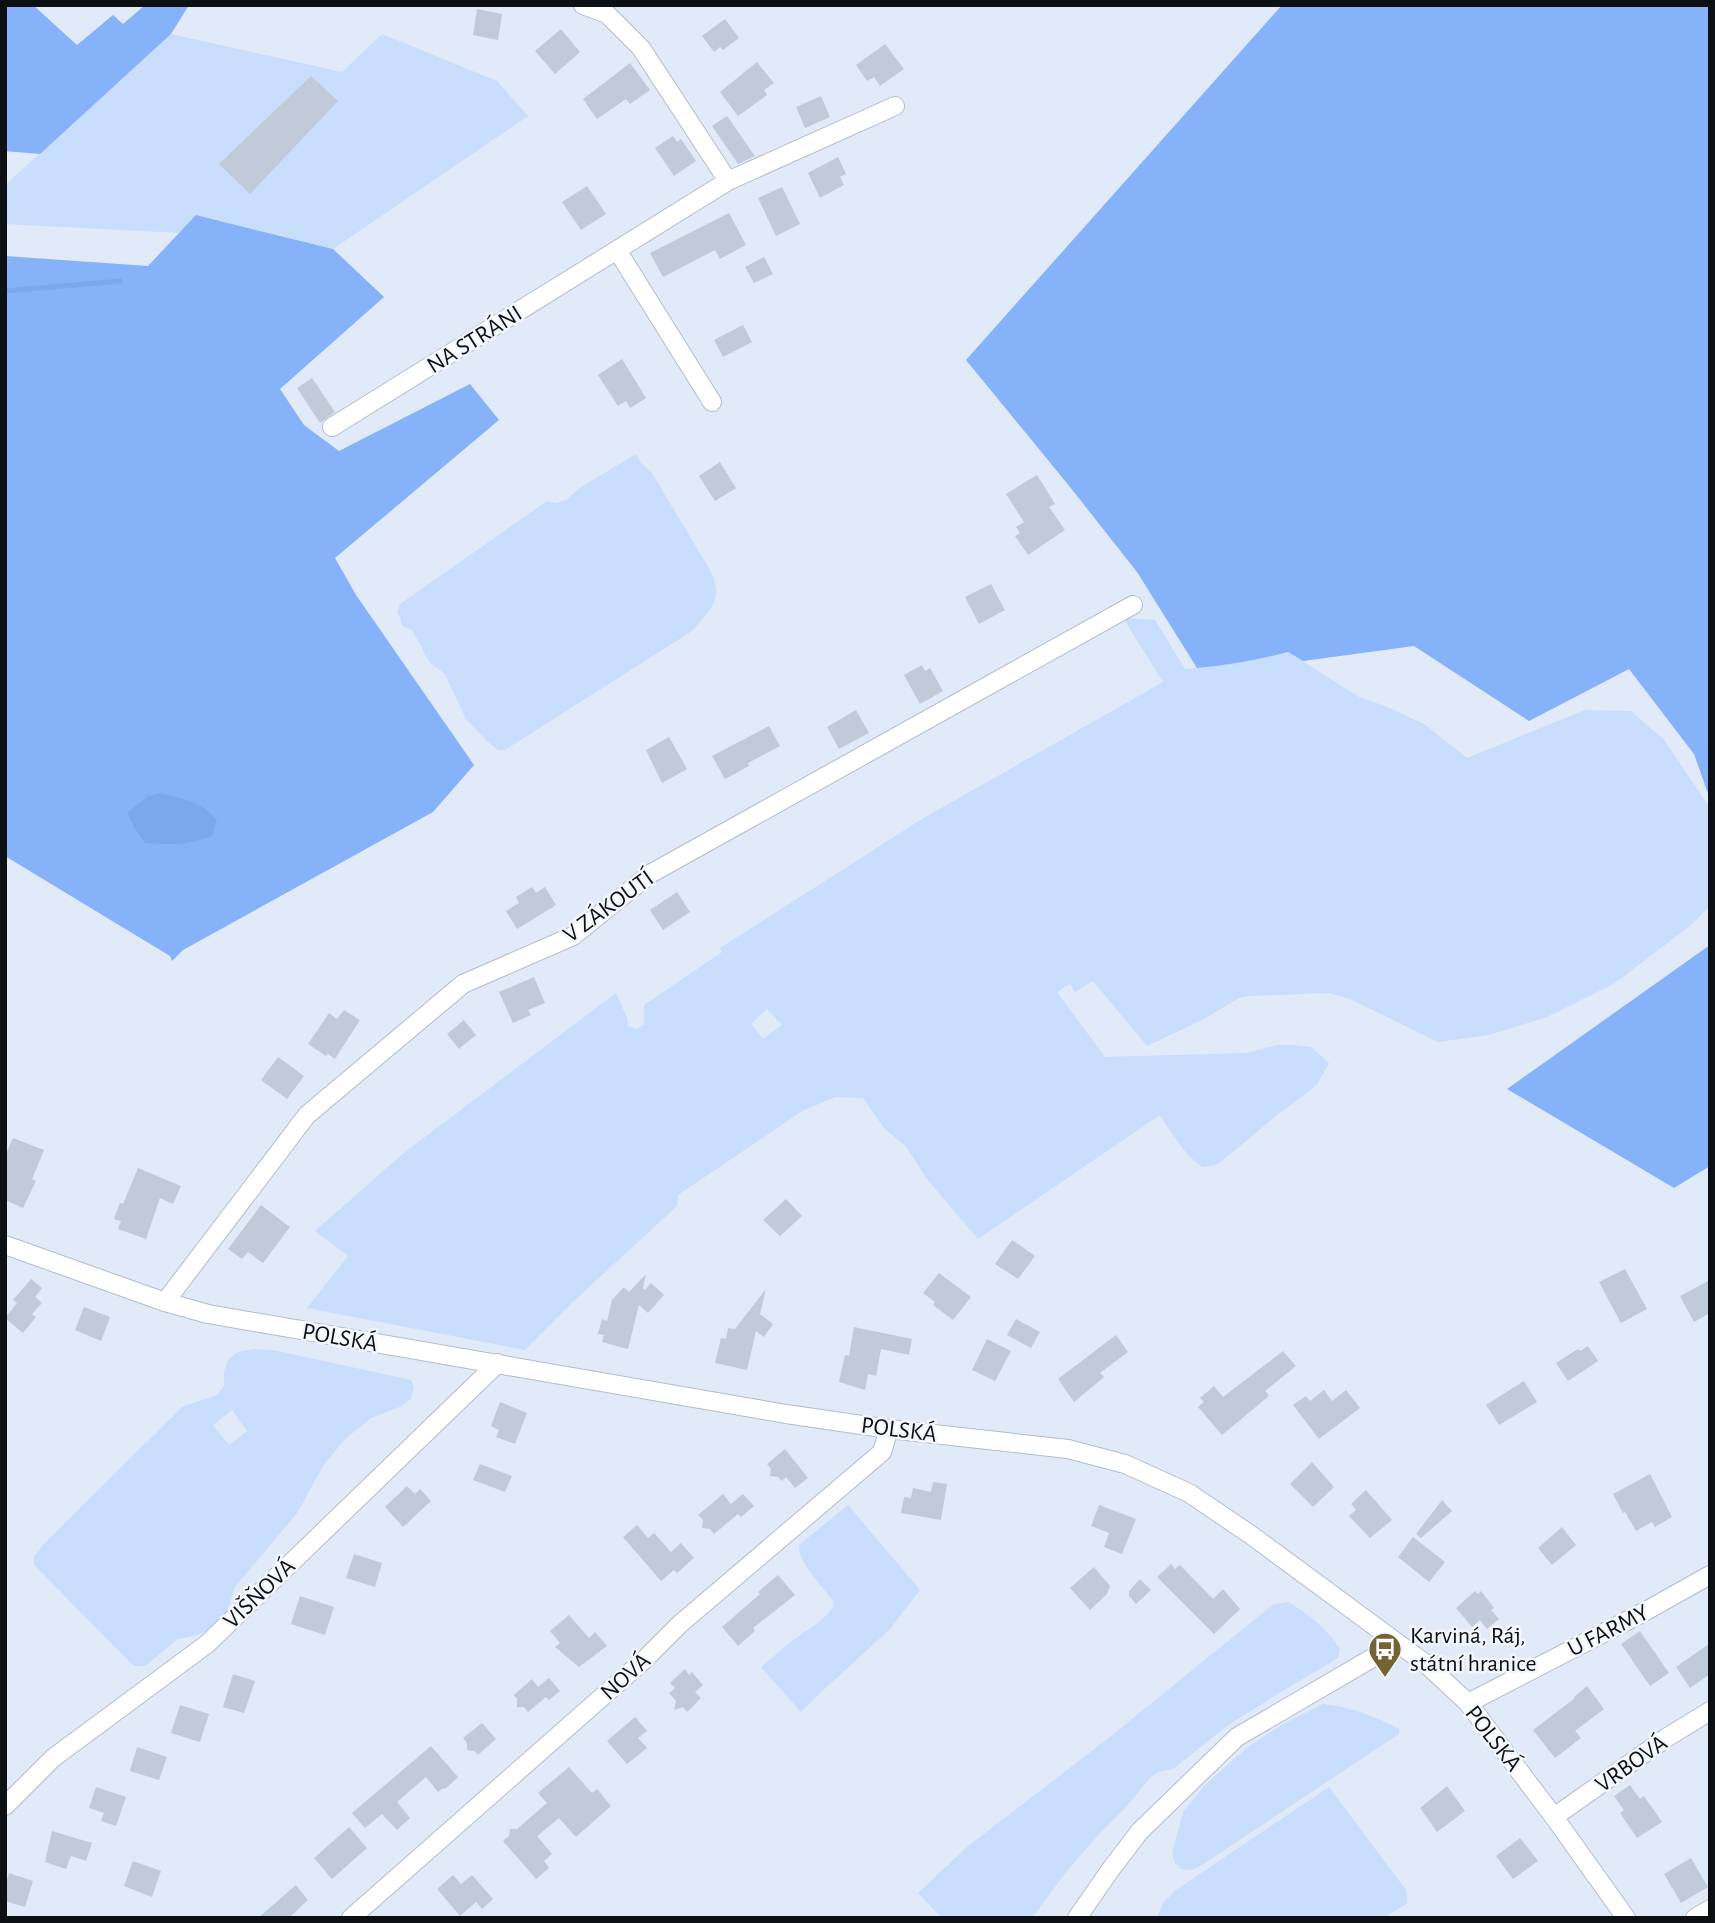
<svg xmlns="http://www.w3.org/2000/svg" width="1715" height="1923" viewBox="0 0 1715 1923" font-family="'Alegreya Sans',sans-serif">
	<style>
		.green { fill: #c9ddfc; fill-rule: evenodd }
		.forest { fill: #86b2fa }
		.water { fill: #7ca7ee }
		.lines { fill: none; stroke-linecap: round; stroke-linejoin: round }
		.stream { stroke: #7ca7ee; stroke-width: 5 }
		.building { fill: #c1cad8 }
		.minor-casing { stroke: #b3bcc9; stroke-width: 20 }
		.minor { stroke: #fff; stroke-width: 18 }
		.labels { text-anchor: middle; stroke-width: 5; stroke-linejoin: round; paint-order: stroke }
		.street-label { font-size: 24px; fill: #0c0f14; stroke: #f3f6fc }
		.poi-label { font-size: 24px; fill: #0c0f14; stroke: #f3f6fc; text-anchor: start }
	</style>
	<rect width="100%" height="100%" fill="#e1eaf8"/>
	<path class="green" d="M 171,34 L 342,72 L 382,34 L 497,81 L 528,116 L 333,249 L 197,215 L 180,233 L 5,224 L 5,185 Z
		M 636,454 L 641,463 L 652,473 L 710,570 C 724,600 711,609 692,631 L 505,750 L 498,750 L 488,742 L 466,719 L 445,674 L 430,663 L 412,630 L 402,626 L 400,616 L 397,613 L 400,604 L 547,501 L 556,503 L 566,500 L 581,487 Z
		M 1123,618 L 1155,620 L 1185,669 C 1221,666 1254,661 1288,652 L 1359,697 L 1385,706 L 1424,724 L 1467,758 L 1585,710 L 1631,711 L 1664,740 L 1710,808 L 1710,906 L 1691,925 L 1615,983 L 1547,1017 L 1489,1035 L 1438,1042 L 1350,999 L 1329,993 L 1249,996 L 1239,998 L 1204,1019 L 1147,1046 L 1093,981 L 1075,992 L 1070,984 L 1057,992 L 1105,1057 L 1247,1053 L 1277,1045 L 1294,1045 L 1311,1047 L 1329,1063 L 1318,1083 L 1308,1092 L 1277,1115 L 1245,1142 L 1216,1165 L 1202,1167 C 1183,1153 1173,1135 1160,1115 L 978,1239 L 927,1179 L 907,1148 L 884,1128 L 863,1098 L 836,1097 L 804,1110 L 678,1195 L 677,1206 L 575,1300 L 525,1350 L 307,1308 L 348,1256 L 315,1231 L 405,1152 L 616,993 L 627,1018 L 628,1026 L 636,1029 L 644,1025 L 644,1005 L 722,952 L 720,948 L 922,819 L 1163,682 ZM 767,1009 L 782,1025 L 763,1039 L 751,1024 Z
		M 254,1349 L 273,1350 L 411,1380 L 414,1387 L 411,1399 L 402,1406 L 371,1418 L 344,1440 L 323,1466 L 297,1513 L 235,1587 L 225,1618 L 212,1629 L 194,1636 L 178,1639 L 145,1666 L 134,1666 L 34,1565 L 34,1557 L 42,1546 L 182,1407 L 217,1395 L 224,1386 L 224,1372 L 228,1360 L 238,1352 ZM 232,1410 L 247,1431 L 229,1445 L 213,1425 Z
		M 848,1505 L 920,1590 L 889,1630 L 818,1695 L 801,1712 L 761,1667 C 772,1658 782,1649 792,1641 C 808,1629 825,1621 835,1604 C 825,1588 797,1563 799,1545 Z
		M 1289,1602 C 1309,1615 1327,1628 1340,1649 L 1338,1658 L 1279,1693 L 1227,1726 L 1173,1769 L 1158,1772 L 1150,1778 L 1126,1807 L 1100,1833 L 1066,1872 L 1032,1918 L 942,1918 L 918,1893 L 967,1847 L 1106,1740 L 1274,1604 Z
		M 1323,1704 C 1349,1706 1376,1717 1399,1729 L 1399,1734 L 1202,1865 L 1193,1870 L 1180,1869 L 1175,1863 L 1172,1853 L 1183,1812 L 1205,1785 L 1249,1746 L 1285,1723 Z
		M 1329,1787 L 1406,1890 L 1408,1903 L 1383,1918 L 1157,1918 L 1163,1903 L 1176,1890 Z"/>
	<path class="forest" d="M 5,5 L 33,5 L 77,45 L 113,15 L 123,24 L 145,5 L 189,5 L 171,34 L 40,154 L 5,151 Z
		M 1282,5 L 1710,5 L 1710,799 L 1694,754 L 1629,669 L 1529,721 L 1414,646 L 1303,661 L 1288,652 C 1258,660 1228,665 1197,668 L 1137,572 L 1070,487 L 966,360 Z
		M 196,215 L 333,249 L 384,297 L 280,389 L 304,425 L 339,451 L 470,384 L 499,420 L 335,558 L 356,595 L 474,765 L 433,812 L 183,950 L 172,961 L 170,956 L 5,856 L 5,256 L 148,266 Z
		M 1710,945 L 1710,1166 L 1674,1188 L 1507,1089 Z"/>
	<path class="water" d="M 162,793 C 184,799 202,802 217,820 L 212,836 C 188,845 170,845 145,843 L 135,829 L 127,813 L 148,796 Z"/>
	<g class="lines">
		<path class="stream" d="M 5,291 L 120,281"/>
	</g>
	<path class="building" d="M 477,9 L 502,14 L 498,40 L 473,35 Z
		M 725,19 L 739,38 L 723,50 L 720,47 L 714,52 L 702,36 Z
		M 561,29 L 580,52 L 555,74 L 535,51 Z
		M 885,44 L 904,69 L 880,86 L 874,77 L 867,81 L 856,65 Z
		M 757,62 L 774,83 L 764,90 L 767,95 L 738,116 L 720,92 Z
		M 630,63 L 650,90 L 630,104 L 626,99 L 597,119 L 583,99 Z
		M 311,76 L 338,101 L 250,194 L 219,164 Z
		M 821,96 L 830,117 L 805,128 L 796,107 Z
		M 727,116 L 755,156 L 738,164 L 712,126 Z
		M 673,136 L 677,142 L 681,139 L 696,161 L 674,176 L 655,148 Z
		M 838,157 L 846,174 L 840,177 L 844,185 L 820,198 L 808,173 Z
		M 587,186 L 606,214 L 581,230 L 562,202 Z
		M 782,187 L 800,224 L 776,236 L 758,198 Z
		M 729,213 L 746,245 L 720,259 L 715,250 L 663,277 L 650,253 Z
		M 764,257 L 773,274 L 754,283 L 745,267 Z
		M 743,325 L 752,342 L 723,357 L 714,340 Z
		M 622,359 L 646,398 L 630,408 L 626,401 L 618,406 L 598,375 Z
		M 312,378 L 335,412 L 320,423 L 297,388 Z
		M 720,462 L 736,488 L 715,501 L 699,476 Z
		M 1037,475 L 1055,504 L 1049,507 L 1065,530 L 1028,555 L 1015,536 L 1020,533 L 1016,527 L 1024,522 L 1006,494 Z
		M 991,584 L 1005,610 L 979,624 L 965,597 Z
		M 922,665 L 925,671 L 930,668 L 943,691 L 920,704 L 904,675 Z
		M 856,710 L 869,733 L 839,749 L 827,727 Z
		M 769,726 L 780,746 L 748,763 L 749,766 L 725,779 L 712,756 Z
		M 669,737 L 687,769 L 662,783 L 646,750 Z
		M 532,887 L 536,893 L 545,887 L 556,905 L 517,929 L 506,911 L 519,903 L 516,897 Z
		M 677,892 L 690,912 L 663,930 L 650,910 Z
		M 534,977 L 545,1003 L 528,1010 L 531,1015 L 513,1023 L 499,992 Z
		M 344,1010 L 360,1020 L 335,1059 L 328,1054 L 326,1056 L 308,1044 L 329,1013 L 337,1019 Z
		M 464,1020 L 476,1035 L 459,1049 L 447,1034 Z
		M 278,1057 L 304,1076 L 287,1099 L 261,1080 Z
		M 13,1138 L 44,1150 L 32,1179 L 36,1181 L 23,1208 L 5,1200 L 5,1156 Z
		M 138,1168 L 181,1186 L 173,1204 L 160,1198 L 146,1239 L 118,1229 L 121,1221 L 114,1219 L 120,1203 L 123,1204 Z
		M 786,1199 L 802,1216 L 780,1236 L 763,1220 Z
		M 261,1205 L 290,1227 L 263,1263 L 248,1252 L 242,1259 L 228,1249 Z
		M 1012,1240 L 1035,1256 L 1018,1279 L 995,1264 Z
		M 1625,1269 L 1647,1309 L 1621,1323 L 1599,1282 Z
		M 939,1273 L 971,1297 L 953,1320 L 933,1305 L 935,1302 L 923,1293 Z
		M 646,1274 L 643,1288 L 645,1290 L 651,1283 L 664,1295 L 648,1313 L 639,1305 L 628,1349 L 602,1342 L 604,1335 L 598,1334 L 602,1319 L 607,1321 L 612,1300 L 624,1287 L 629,1292 Z
		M 31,1279 L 42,1288 L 35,1297 L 42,1303 L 32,1314 L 36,1317 L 23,1333 L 5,1318 L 17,1303 L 13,1300 Z
		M 1710,1280 L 1710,1313 L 1694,1322 L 1680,1296 Z
		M 766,1289 L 760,1314 L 773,1324 L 764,1337 L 756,1331 L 747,1370 L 715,1363 L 721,1338 L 726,1339 L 728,1328 L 735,1329 Z
		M 84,1307 L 110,1317 L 101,1341 L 75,1330 Z
		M 1016,1319 L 1040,1332 L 1031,1348 L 1007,1335 Z
		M 854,1327 L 912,1339 L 909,1355 L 881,1349 L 876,1376 L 868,1374 L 865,1390 L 839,1382 L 845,1355 L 849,1356 Z
		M 1116,1335 L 1128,1352 L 1100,1373 L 1104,1377 L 1074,1402 L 1058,1379 Z
		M 987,1339 L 1011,1351 L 995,1381 L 972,1370 Z
		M 1588,1346 L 1598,1361 L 1568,1381 L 1556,1363 L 1578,1349 L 1580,1351 Z
		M 1283,1351 L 1296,1366 L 1265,1391 L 1269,1396 L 1222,1435 L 1198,1407 L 1204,1402 L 1200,1398 L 1214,1386 L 1223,1397 Z
		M 1524,1381 L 1537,1402 L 1499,1425 L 1486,1405 Z
		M 1324,1390 L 1332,1401 L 1346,1390 L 1360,1408 L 1319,1439 L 1293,1405 L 1306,1396 L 1310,1401 Z
		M 500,1402 L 527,1413 L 515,1444 L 496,1437 L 499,1430 L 491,1426 Z
		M 785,1449 L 808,1478 L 795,1488 L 786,1477 L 782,1481 L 778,1477 L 770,1476 L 771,1469 L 767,1464 Z
		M 1312,1462 L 1334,1487 L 1313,1507 L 1290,1484 Z
		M 480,1464 L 512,1476 L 505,1492 L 473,1480 Z
		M 1650,1474 L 1672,1517 L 1655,1527 L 1652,1522 L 1636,1531 L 1625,1512 L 1623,1513 L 1613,1494 Z
		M 933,1482 L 947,1484 L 941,1520 L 901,1513 L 904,1497 L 911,1498 L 913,1488 L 931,1492 Z
		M 407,1486 L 415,1494 L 420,1489 L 431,1501 L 403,1527 L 385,1507 Z
		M 1366,1490 L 1392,1520 L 1370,1538 L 1349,1516 L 1356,1510 L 1351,1504 Z
		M 723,1494 L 731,1504 L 743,1494 L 754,1506 L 741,1517 L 738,1514 L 714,1534 L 710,1529 L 702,1528 L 703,1520 L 698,1515 Z
		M 1442,1500 L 1452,1511 L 1421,1538 L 1416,1534 Z
		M 1099,1505 L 1136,1519 L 1122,1554 L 1104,1547 L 1109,1533 L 1091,1526 Z
		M 637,1525 L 648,1538 L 654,1533 L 671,1552 L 681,1543 L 694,1558 L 677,1573 L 674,1570 L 661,1581 L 623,1537 Z
		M 1562,1527 L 1576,1545 L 1552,1565 L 1538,1548 Z
		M 1413,1537 L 1445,1562 L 1429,1582 L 1398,1557 Z
		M 354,1554 L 382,1563 L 375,1587 L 346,1578 Z
		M 1171,1564 L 1175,1569 L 1180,1565 L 1213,1599 L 1223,1589 L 1240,1609 L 1214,1634 L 1157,1577 Z
		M 1094,1567 L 1110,1586 L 1107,1594 L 1090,1610 L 1070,1588 Z
		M 778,1575 L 795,1595 L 753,1628 L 755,1631 L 738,1646 L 722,1627 L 760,1594 L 758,1592 Z
		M 1140,1579 L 1151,1590 L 1136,1604 L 1129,1596 L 1129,1591 Z
		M 1475,1591 L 1478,1594 L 1481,1591 L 1494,1608 L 1491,1610 L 1499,1619 L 1487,1629 L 1480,1620 L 1472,1627 L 1456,1608 Z
		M 300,1596 L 334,1607 L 325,1635 L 291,1624 Z
		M 569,1615 L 589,1638 L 595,1632 L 607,1646 L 579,1667 L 555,1647 L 560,1643 L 550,1631 Z
		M 1640,1631 L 1669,1673 L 1650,1686 L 1621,1644 Z
		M 1710,1643 L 1710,1674 L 1690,1688 L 1676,1667 Z
		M 685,1669 L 689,1675 L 692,1672 L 703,1685 L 695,1692 L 701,1698 L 687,1712 L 683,1707 L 674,1710 L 676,1701 L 669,1693 L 675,1688 L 670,1683 Z
		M 233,1674 L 255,1681 L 244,1713 L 223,1707 Z
		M 549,1678 L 560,1691 L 549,1700 L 546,1697 L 528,1712 L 524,1707 L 517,1707 L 517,1699 L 514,1695 L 532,1679 L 538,1687 Z
		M 1587,1686 L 1604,1709 L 1575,1731 L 1581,1738 L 1555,1758 L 1533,1730 L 1575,1698 L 1574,1697 Z
		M 180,1705 L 209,1714 L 200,1742 L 171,1733 Z
		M 635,1717 L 647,1731 L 638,1738 L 647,1748 L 627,1764 L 607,1741 Z
		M 482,1723 L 496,1739 L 478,1755 L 474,1751 L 467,1750 L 467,1743 L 463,1738 Z
		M 431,1746 L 458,1777 L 445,1789 L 443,1788 L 438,1792 L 426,1777 L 397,1802 L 410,1818 L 397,1830 L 382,1814 L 365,1828 L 352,1813 Z
		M 137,1747 L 167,1757 L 159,1780 L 130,1771 Z
		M 569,1767 L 592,1793 L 597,1789 L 611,1806 L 576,1837 L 559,1818 L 537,1836 L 552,1854 L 544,1861 L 549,1868 L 536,1879 L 503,1841 L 509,1836 L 510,1829 L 517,1829 L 547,1803 L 538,1793 Z
		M 1630,1785 L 1640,1799 L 1644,1796 L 1662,1822 L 1637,1838 L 1620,1813 L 1624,1810 L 1614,1796 Z
		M 1447,1786 L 1465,1811 L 1437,1832 L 1420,1808 Z
		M 96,1787 L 126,1797 L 116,1826 L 101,1821 L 104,1813 L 89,1808 Z
		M 349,1827 L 367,1848 L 332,1879 L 314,1858 Z
		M 52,1831 L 92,1843 L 86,1861 L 71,1856 L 66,1869 L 45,1862 Z
		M 1520,1838 L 1538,1861 L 1513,1879 L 1496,1856 Z
		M 1691,1858 L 1708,1887 L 1681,1903 L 1664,1874 Z
		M 133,1861 L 161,1871 L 152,1897 L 124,1886 Z
		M 9,1873 L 33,1881 L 25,1907 L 5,1901 L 5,1886 Z
		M 453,1875 L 461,1884 L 472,1875 L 493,1899 L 482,1909 L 476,1902 L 460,1916 L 437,1889 Z
		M 296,1885 L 308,1900 L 289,1918 L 258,1918 Z"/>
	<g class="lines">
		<defs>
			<path id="minor" d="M 583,5 L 607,14 L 641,48 L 728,181
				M 617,250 L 712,402
				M 332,427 L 728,181 L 895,106
				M 5,1245 L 165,1302 L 208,1314 L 786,1414 L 889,1429 L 1068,1449 L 1125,1464 L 1189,1493 L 1251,1535 L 1426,1664 L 1468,1703 L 1554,1817 L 1626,1918
				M 165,1302 L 307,1115 L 463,984 L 573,936 L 650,874 L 1133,605
				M 1468,1703 L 1644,1612 L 1710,1575
				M 5,1806 L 53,1758 L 207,1644 L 498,1363
				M 1554,1817 L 1666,1738 L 1710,1711
				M 351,1918 L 644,1660 L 680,1624 L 882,1452 L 889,1429
				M 1077,1918 L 1111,1869 L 1140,1831 L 1237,1737 L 1398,1643
				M 1695,1918 L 1710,1909"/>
		</defs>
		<use href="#minor" class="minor-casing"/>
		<use href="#minor" class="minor"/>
	</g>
	<defs>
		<symbol id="bus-pin" viewBox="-11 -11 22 30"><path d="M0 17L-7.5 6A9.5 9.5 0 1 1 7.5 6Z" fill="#756432" stroke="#f3f6fc"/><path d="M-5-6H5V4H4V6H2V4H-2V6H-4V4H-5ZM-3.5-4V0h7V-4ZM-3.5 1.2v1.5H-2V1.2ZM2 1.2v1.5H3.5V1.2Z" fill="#fff"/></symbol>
	</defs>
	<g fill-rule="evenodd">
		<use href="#bus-pin" x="1366" y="1630" width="38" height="52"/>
	</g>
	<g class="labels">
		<g class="street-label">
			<text transform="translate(474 339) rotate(-32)" y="8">NA STRÁNI</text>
			<text transform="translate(608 906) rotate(-36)" y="8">V ZÁKOUTÍ</text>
			<text transform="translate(340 1337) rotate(10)" y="8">POLSKÁ</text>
			<text transform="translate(899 1429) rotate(7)" y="8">POLSKÁ</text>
			<text transform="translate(259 1593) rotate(-44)" y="8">VIŠŇOVÁ</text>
			<text transform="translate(1608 1630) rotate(-27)" y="8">U FARMY</text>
			<text transform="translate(625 1676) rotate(-42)" y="8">NOVÁ</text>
			<text transform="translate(1494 1738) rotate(52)" y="8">POLSKÁ</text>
			<text transform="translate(1631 1763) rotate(-35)" y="8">VRBOVÁ</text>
		</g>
		<g class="poi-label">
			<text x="1410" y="1643">Karviná, Ráj,<tspan x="1410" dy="28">státní hranice</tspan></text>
		</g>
	</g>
	<rect width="1715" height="1923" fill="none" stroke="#0c0f14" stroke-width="14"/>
</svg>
